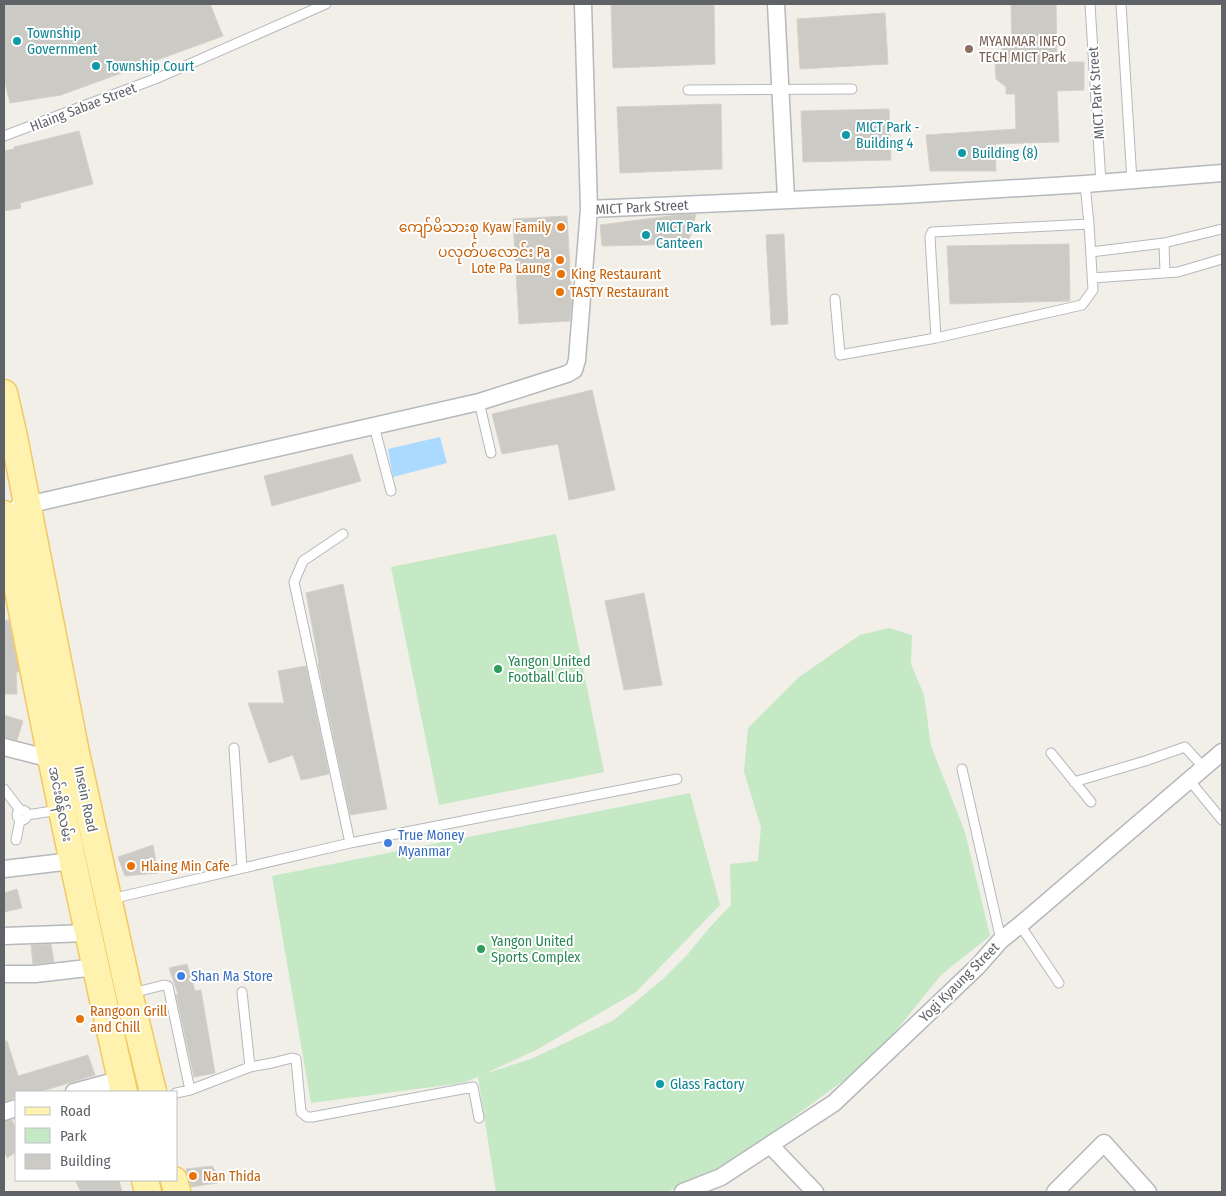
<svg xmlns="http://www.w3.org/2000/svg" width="1226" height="1196" viewBox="0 0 1226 1196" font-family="'Fira Sans Condensed','Noto Sans Myanmar',sans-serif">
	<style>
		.green { fill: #c5e8c5 }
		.water { fill: #aadaff }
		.building { fill: #cccac5; stroke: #d6d1c6 }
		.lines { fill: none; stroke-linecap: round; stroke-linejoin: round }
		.lane-casing { stroke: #b5b8bc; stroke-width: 11 }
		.street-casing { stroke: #b5b8bc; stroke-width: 19 }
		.primary-casing { stroke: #f2c960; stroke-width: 29 }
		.lane { stroke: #fff; stroke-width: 9 }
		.street { stroke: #fff; stroke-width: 16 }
		.primary { stroke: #fff2af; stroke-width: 26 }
		.culture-dot { fill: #0f9aa8; stroke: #fff; stroke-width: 2 }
		.education-dot { fill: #8d6e63; stroke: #fff; stroke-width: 2 }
		.food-dot { fill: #e8710a; stroke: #fff; stroke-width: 2 }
		.leisure-dot { fill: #2e9e5b; stroke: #fff; stroke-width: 2 }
		.shop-dot { fill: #3f7fe0; stroke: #fff; stroke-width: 2 }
		.labels { text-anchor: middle; stroke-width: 4; stroke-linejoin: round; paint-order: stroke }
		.culture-label { font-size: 14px; fill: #0d838f; stroke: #fff; text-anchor: start }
		.education-label { font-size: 14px; fill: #785e54; stroke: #fff; text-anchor: start }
		.street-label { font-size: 14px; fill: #5f6368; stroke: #fff }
		.food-label { font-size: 14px; fill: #c56008; stroke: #fff; text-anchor: start }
		.leisure-label { font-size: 14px; fill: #27864d; stroke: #fff; text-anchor: start }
		.shop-label { font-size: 14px; fill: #366cbe; stroke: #fff; text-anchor: start }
	</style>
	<rect width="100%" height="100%" fill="#f1efe8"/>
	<path class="green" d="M 556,534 L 604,772 L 439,805 L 391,567 Z
		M 889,628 L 912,635 L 911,664 L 924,695 L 931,746 L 965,832 L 990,936 L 941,975 L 874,1058 L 720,1171 L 666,1192 L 496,1192 L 478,1077 L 462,1083 L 311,1103 L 272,876 L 690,793 L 720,905 L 636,992 L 538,1049 L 484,1074 L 531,1059 L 614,1020 L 663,979 L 687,955 L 710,927 L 731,905 L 730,864 L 758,861 L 761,827 L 744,772 L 748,728 L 799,677 L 860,635 Z"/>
	<path class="water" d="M 440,437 L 447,463 L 393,477 L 388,449 Z"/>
	<path class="building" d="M 4,4 L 210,4 L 223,36 L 61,95 L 10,103 L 4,79 Z
		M 611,4 L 714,4 L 715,64 L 613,68 Z
		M 1011,4 L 1056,4 L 1057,62 L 1084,62 L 1084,90 L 1057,91 L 1059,142 L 995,144 L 996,171 L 930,171 L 926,135 L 1016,129 L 1015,94 L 1006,94 L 1006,87 L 996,79 L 995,61 L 1002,53 L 1002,45 L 1012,45 Z
		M 885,13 L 888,64 L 800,69 L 797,19 Z
		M 721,104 L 722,169 L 620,173 L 617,107 Z
		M 889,109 L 891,160 L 803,162 L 801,111 Z
		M 79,131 L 93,184 L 20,203 L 21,208 L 4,211 L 4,151 L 14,149 L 14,147 Z
		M 696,214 L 688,244 L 602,246 L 600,225 L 677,215 Z
		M 567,216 L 572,301 L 570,321 L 519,324 L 513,219 Z
		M 784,234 L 788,324 L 771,325 L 766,235 Z
		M 1069,244 L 1070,301 L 950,304 L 947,246 Z
		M 592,390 L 615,490 L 569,500 L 558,444 L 502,454 L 492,414 Z
		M 352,454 L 361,481 L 272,506 L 264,476 Z
		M 343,584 L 387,809 L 350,815 L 318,664 L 319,663 L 306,593 Z
		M 644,593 L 662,685 L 624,690 L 605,601 Z
		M 9,620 L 19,672 L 16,672 L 17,694 L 4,694 L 4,621 Z
		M 306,666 L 329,774 L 301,780 L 293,755 L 269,763 L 248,703 L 284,703 L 278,671 Z
		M 4,715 L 23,721 L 17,740 L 4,737 Z
		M 153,845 L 158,873 L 125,876 L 118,857 Z
		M 17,889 L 22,908 L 4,912 L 4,893 Z
		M 51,944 L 54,962 L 33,964 L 31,945 Z
		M 187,964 L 195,991 L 201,990 L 215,1073 L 194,1077 L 176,995 L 178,994 L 169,968 Z
		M 4,1041 L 7,1041 L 18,1076 L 88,1055 L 95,1075 L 39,1092 L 16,1092 L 16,1097 L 4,1102 Z
		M 12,1120 L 16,1130 L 16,1152 L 7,1158 L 4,1150 L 4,1122 Z
		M 212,1166 L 223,1182 L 191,1187 L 186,1169 Z
		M 75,1180 L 119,1180 L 122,1192 L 81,1192 Z"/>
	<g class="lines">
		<defs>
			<path id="lane" d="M 1090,4 L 1101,183
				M 1121,4 L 1132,181
				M 688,90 L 852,89
				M 4,136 L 160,77 L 326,4
				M 1164,243 L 1165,273
				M 1091,252 L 1164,243 L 1222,229
				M 1092,278 L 1178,272 L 1222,259
				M 835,299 L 840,355 L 936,338 L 1082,305 L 1093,290 L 1089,224 L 1085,184
				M 936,338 L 930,237 L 932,232 L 1089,224
				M 479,402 L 491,453
				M 374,426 L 391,491
				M 343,534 L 303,561 L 294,582 L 350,843
				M 234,748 L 242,868
				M 1051,753 L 1091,802
				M 962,769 L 1001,940
				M 1190,781 L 1222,820
				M 1074,782 L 1145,761 L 1185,747 L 1204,768
				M 4,789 L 20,810
				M17 815a5 5 0 1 1 10 0a5 5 0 1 1-10 0Z
				M 27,815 L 59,810
				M 16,840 L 20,820
				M 111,899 L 350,843 L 677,779
				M 1020,925 L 1059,983
				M 132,993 L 164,985 L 168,986 L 190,1090
				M 250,1067 L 272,1063 L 292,1058 L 296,1059 L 301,1112 L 307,1117 L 312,1117 L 473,1087 L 479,1118
				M 176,1093 L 190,1090 L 250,1067 L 242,992"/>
			<path id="street" d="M 583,4 L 589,209
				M 776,4 L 786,199
				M 18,507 L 479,402 L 567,374 L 574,370 L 577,360 L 589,209 L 902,195 L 1085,184 L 1222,173
				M 4,747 L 51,759 L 57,758
				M 4,869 L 72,861
				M 4,936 L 88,933
				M 4,974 L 35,974 L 96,967
				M 74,1092 L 122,1079
				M 4,1112 L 16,1108
				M 770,1145 L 815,1192
				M 683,1192 L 721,1177 L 834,1103 L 978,966 L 1001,940 L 1020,925 L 1222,752
				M 1055,1192 L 1104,1143 L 1148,1192"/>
			<path id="primary" d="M 4,393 L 14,437 L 76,753 L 129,993 L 153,1092
				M 4,514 C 39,708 80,901 124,1092
				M 145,1180 L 148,1192
				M 174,1180 L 177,1192"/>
		</defs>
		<use href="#lane" class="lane-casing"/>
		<use href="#street" class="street-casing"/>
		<use href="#primary" class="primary-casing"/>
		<use href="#lane" class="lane"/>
		<use href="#street" class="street"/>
		<use href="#primary" class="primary"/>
	</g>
	<g class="culture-dot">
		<circle cx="17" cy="41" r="5"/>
		<circle cx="96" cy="66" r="5"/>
		<circle cx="846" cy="135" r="5"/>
		<circle cx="962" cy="153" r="5"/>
		<circle cx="646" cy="235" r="5"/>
		<circle cx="660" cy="1084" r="5"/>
	</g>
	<circle class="education-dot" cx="969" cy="49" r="5"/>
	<g class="food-dot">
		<circle cx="561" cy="227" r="5"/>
		<circle cx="560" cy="260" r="5"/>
		<circle cx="561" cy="274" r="5"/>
		<circle cx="560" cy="292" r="5"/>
		<circle cx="131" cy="866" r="5"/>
		<circle cx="80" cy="1019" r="5"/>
		<circle cx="193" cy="1176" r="5"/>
	</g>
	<g class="leisure-dot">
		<circle cx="498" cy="669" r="5"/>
		<circle cx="481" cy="949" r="5"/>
	</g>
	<g class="shop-dot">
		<circle cx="388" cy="843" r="5"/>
		<circle cx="181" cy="976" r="5"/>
	</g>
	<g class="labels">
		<g class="culture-label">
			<text x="27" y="38">Township<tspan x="27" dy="16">Government</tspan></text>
			<text x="106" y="71">Township Court</text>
			<text x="856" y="132">MICT Park -<tspan x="856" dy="16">Building 4</tspan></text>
			<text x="972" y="158">Building (8)</text>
			<text x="656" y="232">MICT Park<tspan x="656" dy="16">Canteen</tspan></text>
			<text x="670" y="1089">Glass Factory</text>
		</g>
		<g class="education-label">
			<text x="979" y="46">MYANMAR INFO<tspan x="979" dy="16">TECH MICT Park</tspan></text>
		</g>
		<g class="street-label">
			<text transform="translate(1096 93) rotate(-94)" y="5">MICT Park Street</text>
			<text transform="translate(83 107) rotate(-21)" y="5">Hlaing Sabae Street</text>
			<text transform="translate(642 207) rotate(-3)" y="5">MICT Park Street</text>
			<text transform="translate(86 799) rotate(78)" y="5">Insein Road</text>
			<text transform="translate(61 804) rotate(79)" y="5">အင်းစိန်လမ်း</text>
			<text transform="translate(959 982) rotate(-45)" y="5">Yogi Kyaung Street</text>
		</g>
		<g class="food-label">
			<text x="551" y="232" text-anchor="end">ကျော်မိသားစု Kyaw Family</text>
			<text x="550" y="257" text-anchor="end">ပလုတ်ပလောင်း Pa<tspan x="550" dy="16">Lote Pa Laung</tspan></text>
			<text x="571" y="279">King Restaurant</text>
			<text x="570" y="297">TASTY Restaurant</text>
			<text x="141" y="871">Hlaing Min Cafe</text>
			<text x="90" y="1016">Rangoon Grill<tspan x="90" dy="16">and Chill</tspan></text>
			<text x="203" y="1181">Nan Thida</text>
		</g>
		<g class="leisure-label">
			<text x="508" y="666">Yangon United<tspan x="508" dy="16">Football Club</tspan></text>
			<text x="491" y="946">Yangon United<tspan x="491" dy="16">Sports Complex</tspan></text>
		</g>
		<g class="shop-label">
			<text x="398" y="840">True Money<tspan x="398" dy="16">Myanmar</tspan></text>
			<text x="191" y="981">Shan Ma Store</text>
		</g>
	</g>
	<rect width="1226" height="1196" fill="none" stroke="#5f6368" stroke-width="10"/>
	<rect x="15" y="1091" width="162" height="90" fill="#ffffff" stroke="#bfc1c3"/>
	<rect x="25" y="1107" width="25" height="8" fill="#fff2af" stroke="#bfc1c3"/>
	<text x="60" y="1116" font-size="15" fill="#5f6368">Road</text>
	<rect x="25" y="1128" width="25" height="15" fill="#c5e8c5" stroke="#bfc1c3"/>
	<text x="60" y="1141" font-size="15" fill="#5f6368">Park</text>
	<rect x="25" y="1154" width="25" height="15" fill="#cccac5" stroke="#bfc1c3"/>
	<text x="60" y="1166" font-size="15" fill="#5f6368">Building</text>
</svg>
